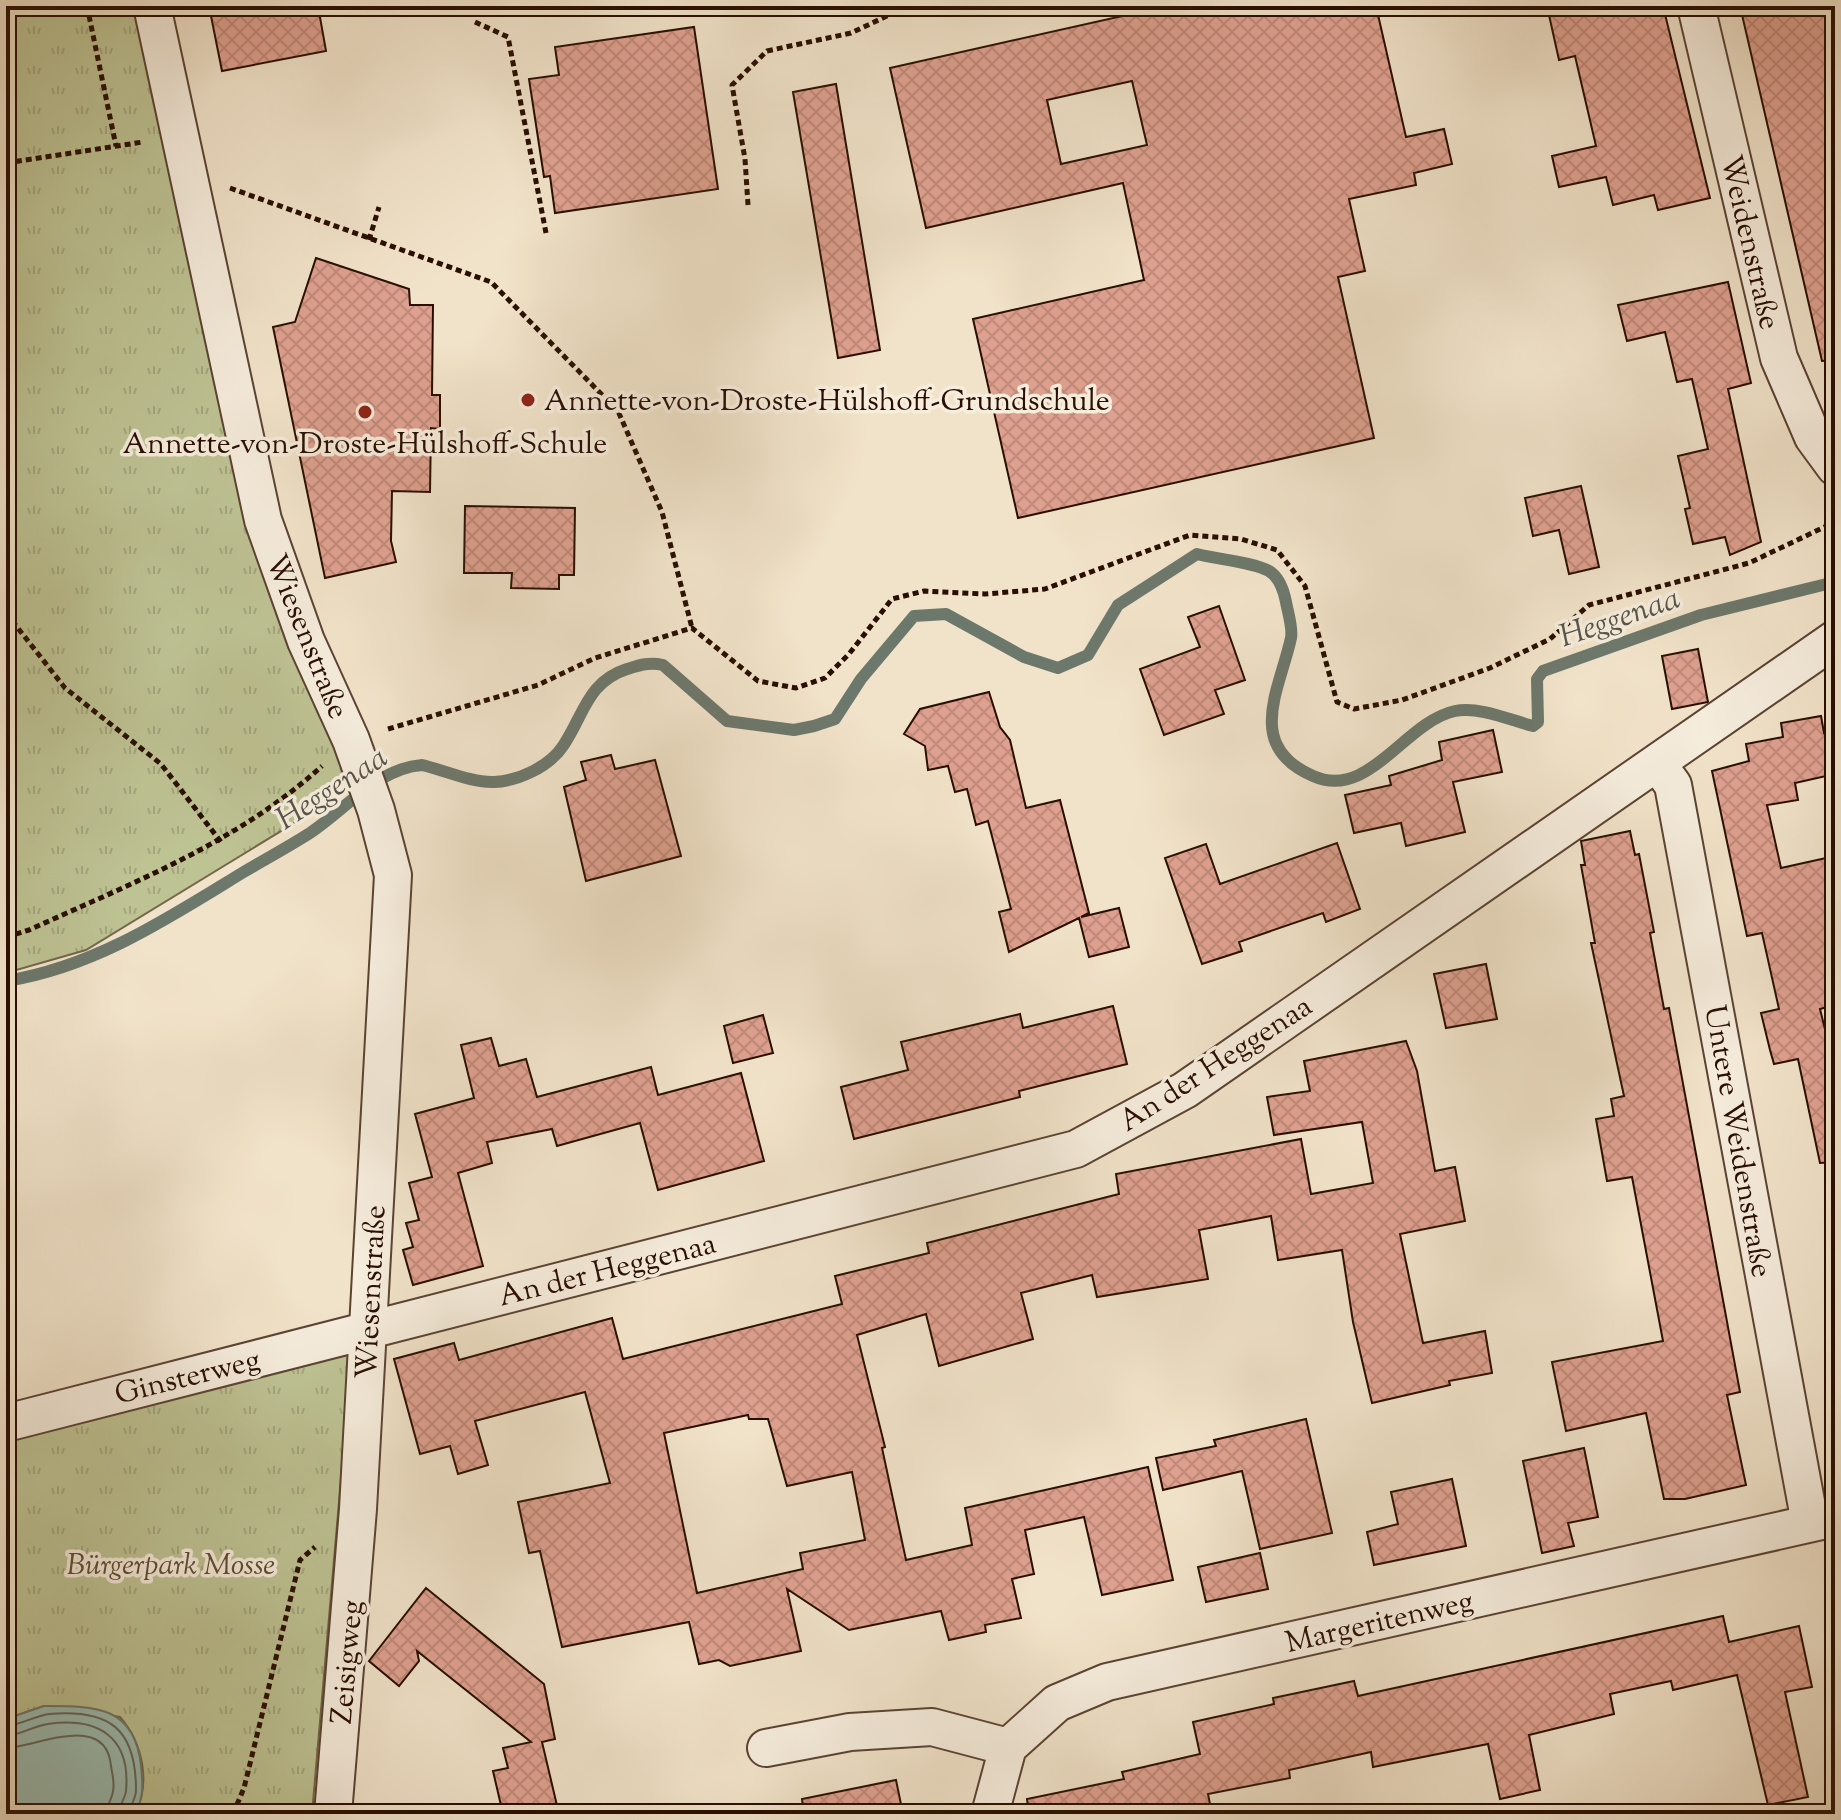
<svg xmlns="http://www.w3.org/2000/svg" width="1841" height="1820" viewBox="0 0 1841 1820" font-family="'Sorts Mill Goudy',serif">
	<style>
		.park { fill: url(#park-tufts); stroke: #74684a; stroke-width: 2 }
		.water { fill: #9bbeb4; stroke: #6d786c; stroke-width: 2 }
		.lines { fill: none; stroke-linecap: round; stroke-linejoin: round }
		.shore { stroke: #62665a; stroke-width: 2 }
		.stream { stroke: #6d786c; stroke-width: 12 }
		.building { fill: url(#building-cross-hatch); stroke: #290e01; stroke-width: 2; fill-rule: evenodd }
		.minor-casing { stroke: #5b4333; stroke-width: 40 }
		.path { stroke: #290e01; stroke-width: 5; stroke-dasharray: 6 4; stroke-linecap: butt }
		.minor { stroke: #f6eddd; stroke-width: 36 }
		.poi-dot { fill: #8f2418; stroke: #f6eddd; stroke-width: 3 }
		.labels { text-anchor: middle; stroke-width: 7; stroke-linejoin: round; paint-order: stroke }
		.street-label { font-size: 30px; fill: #290e01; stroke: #f6eddd }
		.poi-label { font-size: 30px; fill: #290e01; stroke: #f6eddd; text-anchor: start }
		.park-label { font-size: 30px; font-style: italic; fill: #5d4d34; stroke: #f6eddd }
		.water-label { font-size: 32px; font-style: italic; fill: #575449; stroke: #f6eddd }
	</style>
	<defs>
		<pattern id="park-tufts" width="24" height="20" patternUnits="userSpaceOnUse" patternTransform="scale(2)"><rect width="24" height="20" fill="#bec394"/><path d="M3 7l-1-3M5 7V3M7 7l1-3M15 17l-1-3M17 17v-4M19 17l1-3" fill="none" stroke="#a3a67e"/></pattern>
		<pattern id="building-cross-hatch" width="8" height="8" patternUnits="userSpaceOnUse" patternTransform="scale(2)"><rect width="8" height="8" fill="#dfa18f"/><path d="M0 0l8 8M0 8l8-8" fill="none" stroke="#bf897a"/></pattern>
	</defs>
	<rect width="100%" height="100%" fill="#f1e3ca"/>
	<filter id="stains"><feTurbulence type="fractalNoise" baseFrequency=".0025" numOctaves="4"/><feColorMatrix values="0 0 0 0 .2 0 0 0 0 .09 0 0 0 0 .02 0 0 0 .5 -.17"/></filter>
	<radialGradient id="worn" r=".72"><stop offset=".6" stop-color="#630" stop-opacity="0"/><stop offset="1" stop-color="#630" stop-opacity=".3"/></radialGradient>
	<path class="park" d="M 6,6 L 140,6 L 247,456 L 368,778 L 86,950 L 6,973 Z
		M 352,1352 L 312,1814 L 135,1814 C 151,1783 143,1744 120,1717 L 44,1706 L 6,1719 L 6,1440 Z"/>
	<path class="water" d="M 44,1706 C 94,1706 135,1705 141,1766 C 143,1786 144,1796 135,1814 L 6,1814 L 6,1719 Z"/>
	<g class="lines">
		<path class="shore" d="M 6,1726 C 21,1725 34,1716 49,1714 C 109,1709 136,1728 136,1790 C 136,1799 130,1805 129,1814
			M 6,1736 C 21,1735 33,1726 48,1724 C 97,1717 131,1736 126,1791 C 125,1799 119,1805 119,1814
			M 6,1748 C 37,1747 106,1711 111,1766 C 112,1773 115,1783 113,1791 C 112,1799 107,1805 106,1814"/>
		<path class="stream" d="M 6,981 C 94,967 167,919 242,873 C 264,860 288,847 310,833 C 345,810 378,768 422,765 C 444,770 472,783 494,782 C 518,781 549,767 563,746 C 584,715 587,682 627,669 C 640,665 649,662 663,665 L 727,721 L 794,730 L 814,726 L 835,719 L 861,679 L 914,616 L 946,614 L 1024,657 L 1058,668 L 1088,655 L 1118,605 L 1197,554 C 1216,559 1253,562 1269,571 C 1279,577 1284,592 1286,602 C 1288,613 1293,628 1291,638 C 1280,689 1244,746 1313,776 C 1369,801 1404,722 1455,711 C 1479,706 1510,720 1533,726 L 1538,722 L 1537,679 L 1543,671 L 1701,615 L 1835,582"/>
	</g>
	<path class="building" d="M 209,6 L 318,6 L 326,51 L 222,71 Z
		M 1167,6 L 1376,6 L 1406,137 L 1444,129 L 1452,164 L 1414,173 L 1416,185 L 1349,199 L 1365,271 L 1338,277 L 1374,438 L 1018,518 L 973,319 L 1144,280 L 1123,183 L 926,228 L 890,68 ZM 1132,81 L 1147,145 L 1061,164 L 1047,100 Z
		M 1547,6 L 1663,6 L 1710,198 L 1658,210 L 1654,195 L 1613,205 L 1606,177 L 1559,187 L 1552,156 L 1596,146 L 1575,56 L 1559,60 Z
		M 1740,6 L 1835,6 L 1835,360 L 1822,361 Z
		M 694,27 L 718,189 L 555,213 L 550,176 L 544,177 L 529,79 L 559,75 L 555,47 Z
		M 836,84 L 880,350 L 838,358 L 793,92 Z
		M 316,258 L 409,289 L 410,305 L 433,305 L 432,395 L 440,395 L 440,429 L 431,428 L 430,492 L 392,491 L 391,541 L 396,562 L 325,578 L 273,327 L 295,322 Z
		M 1728,282 L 1751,383 L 1728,389 L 1761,542 L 1730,555 L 1725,537 L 1693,544 L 1685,509 L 1690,508 L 1678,456 L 1708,449 L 1692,379 L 1677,382 L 1665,332 L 1627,341 L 1618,305 Z
		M 1581,486 L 1599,567 L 1569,574 L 1559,530 L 1533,536 L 1525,498 Z
		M 465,506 L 575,508 L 574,575 L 559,575 L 559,589 L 511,588 L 512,573 L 464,573 Z
		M 1219,606 L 1245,680 L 1215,690 L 1224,714 L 1164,735 L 1140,669 L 1200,647 L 1188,617 Z
		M 1698,649 L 1708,702 L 1672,709 L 1662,656 Z
		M 989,692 L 1000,727 L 1010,740 L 1026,808 L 1060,800 L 1089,913 L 1081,917 L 1119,908 L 1129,947 L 1089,957 L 1079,918 L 1009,952 L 999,912 L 1011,909 L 988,821 L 976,825 L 967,789 L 955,792 L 948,766 L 928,770 L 925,746 L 904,734 L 920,709 Z
		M 1821,716 L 1824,733 L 1835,731 L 1835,774 L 1795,783 L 1798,800 L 1767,805 L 1781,868 L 1835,856 L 1835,1005 L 1820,1009 L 1835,1070 L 1835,1162 L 1820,1163 L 1798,1059 L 1774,1064 L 1770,1050 L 1761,1013 L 1779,1009 L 1762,933 L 1747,936 L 1712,771 L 1749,761 L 1746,744 L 1783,737 L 1781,723 Z
		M 1493,730 L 1502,772 L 1453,782 L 1465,832 L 1406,846 L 1401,823 L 1354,833 L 1345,795 L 1391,785 L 1389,776 L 1442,760 L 1439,742 Z
		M 611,755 L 615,769 L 655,760 L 681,856 L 586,881 L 564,787 L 586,780 L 581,762 Z
		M 1630,831 L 1635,855 L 1639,854 L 1654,932 L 1650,933 L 1664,1009 L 1669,1008 L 1740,1392 L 1727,1395 L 1746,1485 L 1685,1499 L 1664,1499 L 1646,1413 L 1566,1431 L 1552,1362 L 1663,1341 L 1632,1177 L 1607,1181 L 1596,1119 L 1614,1116 L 1611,1099 L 1624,1096 L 1591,943 L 1595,943 L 1581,865 L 1585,865 L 1581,841 Z
		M 1337,843 L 1360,909 L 1326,922 L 1323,913 L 1239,942 L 1242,951 L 1202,964 L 1165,858 L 1206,844 L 1220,884 Z
		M 1486,964 L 1497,1019 L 1446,1028 L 1434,974 Z
		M 1113,1006 L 1127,1064 L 1019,1091 L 1020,1097 L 854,1139 L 841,1087 L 908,1070 L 901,1042 L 1020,1014 L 1023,1028 Z
		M 763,1015 L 773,1053 L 733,1063 L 724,1026 Z
		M 491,1038 L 499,1066 L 526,1059 L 537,1097 L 651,1067 L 658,1095 L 741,1073 L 764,1161 L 658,1190 L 640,1123 L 557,1146 L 552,1129 L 487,1142 L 492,1163 L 458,1173 L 483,1266 L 413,1285 L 403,1250 L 413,1247 L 406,1223 L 419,1220 L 409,1183 L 432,1177 L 415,1114 L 474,1098 L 461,1045 Z
		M 1406,1041 L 1417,1071 L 1435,1171 L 1455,1167 L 1465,1221 L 1400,1234 L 1423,1343 L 1485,1331 L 1492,1373 L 1449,1381 L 1450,1385 L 1372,1403 L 1353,1322 L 1342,1250 L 1278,1260 L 1271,1216 L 1199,1230 L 1208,1279 L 1097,1297 L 1092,1275 L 1021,1293 L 1033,1339 L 939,1366 L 926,1314 L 857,1335 L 885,1447 L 882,1448 L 906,1560 L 972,1545 L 965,1508 L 1148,1467 L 1173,1580 L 1102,1595 L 1084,1517 L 1025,1530 L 1034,1574 L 1012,1579 L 1021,1618 L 985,1625 L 986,1632 L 949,1640 L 941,1611 L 849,1630 L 787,1589 L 801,1651 L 730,1666 L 719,1660 L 699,1664 L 689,1622 L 562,1647 L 540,1551 L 529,1553 L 518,1502 L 610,1483 L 585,1392 L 475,1421 L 488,1465 L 458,1474 L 450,1446 L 420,1454 L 394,1359 L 454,1343 L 459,1360 L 612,1318 L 623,1359 L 842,1304 L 835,1276 L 929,1253 L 927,1243 L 1119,1194 L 1116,1174 L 1301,1139 L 1311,1194 L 1373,1183 L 1362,1122 L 1274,1135 L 1267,1097 L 1310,1091 L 1304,1061 ZM 748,1415 L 749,1419 L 768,1419 L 787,1486 L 852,1472 L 865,1540 L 800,1553 L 803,1569 L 697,1593 L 664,1433 Z
		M 1306,1419 L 1332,1533 L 1260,1549 L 1242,1471 L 1163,1490 L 1156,1458 L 1216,1446 L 1214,1440 Z
		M 1584,1448 L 1598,1517 L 1568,1523 L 1574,1546 L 1542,1553 L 1523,1461 Z
		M 1452,1479 L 1466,1546 L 1374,1565 L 1367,1532 L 1398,1524 L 1391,1492 Z
		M 1260,1553 L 1268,1589 L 1206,1602 L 1198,1567 Z
		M 426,1588 L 544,1684 L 555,1739 L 542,1742 L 559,1814 L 503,1814 L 493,1771 L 508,1768 L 503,1748 L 531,1742 L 417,1651 L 419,1661 L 399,1686 L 369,1661 Z
		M 1723,1616 L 1729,1642 L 1799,1626 L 1812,1687 L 1785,1692 L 1808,1797 L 1768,1805 L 1737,1675 L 1673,1690 L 1671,1681 L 1610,1694 L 1614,1714 L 1529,1735 L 1540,1790 L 1500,1799 L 1488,1744 L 1373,1767 L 1371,1752 L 1289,1770 L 1290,1778 L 1208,1794 L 1212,1814 L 1029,1814 L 1027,1799 L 1124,1779 L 1122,1772 L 1200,1754 L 1193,1722 L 1274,1704 L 1273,1698 L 1354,1681 L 1358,1696 Z
		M 896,1780 L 903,1814 L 804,1814 L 802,1799 Z"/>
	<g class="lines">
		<defs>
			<path id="minor" d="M 152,6 L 263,520 L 306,641 L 351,740 L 376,810 L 393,875 L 358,1509 L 333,1814
				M 1696,6 L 1779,358 L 1813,437 L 1835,467
				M 1657,763 L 1673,785 L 1810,1523
				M 6,1423 L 1076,1149 L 1185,1090 L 1835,639
				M 766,1748 L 850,1732 L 932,1727 L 1008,1747
				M 990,1814 L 1008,1747 L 1057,1703 L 1107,1682 L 1835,1518"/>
		</defs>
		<use href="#minor" class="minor-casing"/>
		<path class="path" d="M 87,6 L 116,146
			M 475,22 L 508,37 L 546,233
			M 6,163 L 143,142
			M 230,188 L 491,282 L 618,411 L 662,512 L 692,628
			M 748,205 L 745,159 L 732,85 L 767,51 L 851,33 L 908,6
			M 369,240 L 379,207
			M 6,613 L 65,688 L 161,764 L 221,842
			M 388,729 L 538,685 L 595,658 L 692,628 L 758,681 L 796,688 L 825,678 L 849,654 L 892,599 L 924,591 L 985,594 L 1045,589 L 1190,535 L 1241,539 L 1277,550 L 1305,586 L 1337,702 L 1354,709 L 1402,700 L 1490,668 L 1550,639 L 1589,605 L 1749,563 L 1835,522
			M 6,937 L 29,930 C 132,883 237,843 322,766
			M 233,1814 L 244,1788 L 300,1560 L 315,1547"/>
		<use href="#minor" class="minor"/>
	</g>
	<g class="poi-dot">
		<circle cx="528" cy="400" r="8"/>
		<circle cx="365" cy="412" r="8"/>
	</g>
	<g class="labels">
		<g class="street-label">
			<text transform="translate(1751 242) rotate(77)" y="10">Weidenstraße</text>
			<text transform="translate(308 636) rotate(68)" y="10">Wiesenstraße</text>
			<text transform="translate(1215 1063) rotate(-33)" y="10">An der Heggenaa</text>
			<text transform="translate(1739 1141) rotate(80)" y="10">Untere Weidenstraße</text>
			<text transform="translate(607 1269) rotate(-14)" y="10">An der Heggenaa</text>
			<text transform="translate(370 1292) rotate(-87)" y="10">Wiesenstraße</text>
			<text transform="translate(187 1376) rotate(-14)" y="10">Ginsterweg</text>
			<text transform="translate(1379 1621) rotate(-13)" y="10">Margeritenweg</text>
			<text transform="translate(346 1662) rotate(-85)" y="10">Zeisigweg</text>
		</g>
		<g class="poi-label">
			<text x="544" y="410">Annette-von-Droste-Hülshoff-Grundschule</text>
			<text x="365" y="453" text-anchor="middle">Annette-von-Droste-Hülshoff-Schule</text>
		</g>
		<g class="park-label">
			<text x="171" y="1574">Bürgerpark Mosse</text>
		</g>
		<g class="water-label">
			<text transform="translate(1619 616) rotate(-19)" y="11">Heggenaa</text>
			<text transform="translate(331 787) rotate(-33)" y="11">Heggenaa</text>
		</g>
	</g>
	<rect width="1841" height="1820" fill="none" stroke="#f1e3ca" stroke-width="32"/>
	<rect x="8" y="8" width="1825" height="1804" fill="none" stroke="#290e01" stroke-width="4"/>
	<rect x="16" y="16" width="1809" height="1788" fill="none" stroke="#290e01" stroke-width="2"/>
	<rect width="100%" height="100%" filter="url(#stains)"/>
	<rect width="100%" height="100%" fill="url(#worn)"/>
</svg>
